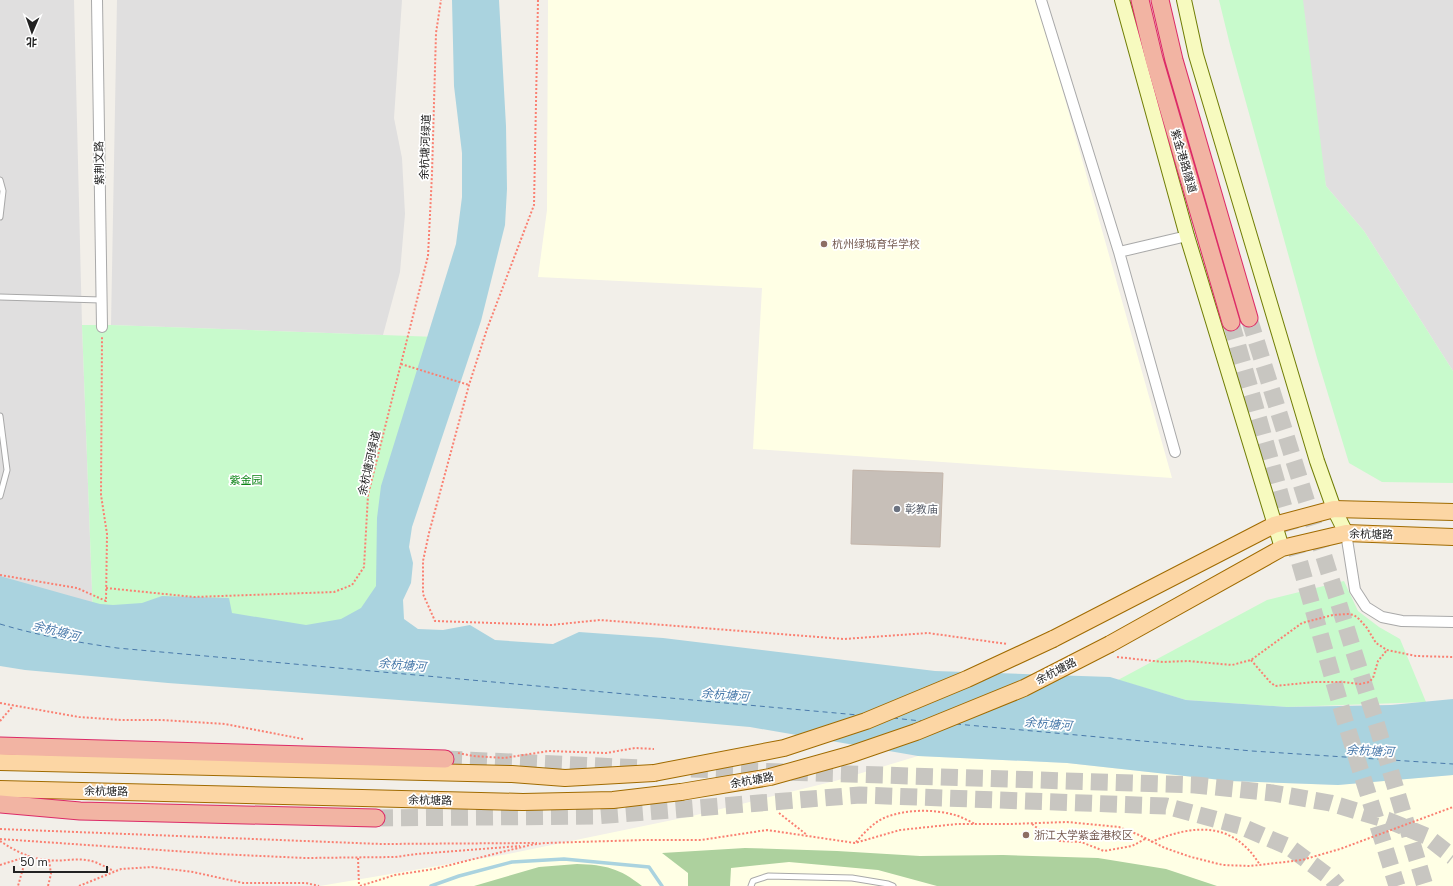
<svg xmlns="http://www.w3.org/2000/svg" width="1453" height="886" viewBox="0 0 1453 886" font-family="'Nunito Sans','Noto Sans SC',sans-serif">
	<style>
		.residential { fill: #e0dfdf }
		.education { fill: #ffffe5 }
		.forest { fill: #add19e }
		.park { fill: #c8facc }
		.water { fill: #aad3df }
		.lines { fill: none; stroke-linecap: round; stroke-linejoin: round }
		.stream { stroke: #aad3df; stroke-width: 3.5 }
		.ferry { stroke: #4a7aab; stroke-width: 1; stroke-dasharray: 5 4; stroke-linecap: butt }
		.building { fill: #c7bfb8; stroke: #c4b6ab }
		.trunk-tunnel { stroke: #c8c6c1; stroke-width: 17; stroke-dasharray: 17 8; stroke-linecap: butt }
		.service-casing { stroke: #a9a9a9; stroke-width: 7 }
		.minor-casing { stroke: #a9a9a9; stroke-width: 12 }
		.secondary-casing { stroke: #707d05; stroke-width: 16 }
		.primary-casing { stroke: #a06b00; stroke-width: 18 }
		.trunk-casing { stroke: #dc2a67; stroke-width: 19 }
		.path { stroke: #fa8072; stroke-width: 2; stroke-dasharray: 2 2; stroke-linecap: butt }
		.service { stroke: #fff; stroke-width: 5 }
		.minor { stroke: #fff; stroke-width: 10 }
		.secondary { stroke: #f7fabf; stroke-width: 14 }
		.primary { stroke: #fcd6a4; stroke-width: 16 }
		.trunk { stroke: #f2b4a3; stroke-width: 17 }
		.primary-bridge-casing { stroke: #a06b00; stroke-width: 18; stroke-linecap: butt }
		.primary-bridge { stroke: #fcd6a4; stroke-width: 16 }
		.education-dot { fill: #8d6e63; stroke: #fff; stroke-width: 1.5 }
		.worship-dot { fill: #6b7280; stroke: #fff; stroke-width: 1.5 }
		.labels { text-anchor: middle; stroke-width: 3.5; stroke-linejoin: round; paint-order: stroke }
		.street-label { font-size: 11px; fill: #222; stroke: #fff }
		.education-label { font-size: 11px; fill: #785e54; stroke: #fff; text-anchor: start }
		.park-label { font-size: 11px; fill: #0c8416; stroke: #fff }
		.worship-label { font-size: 11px; fill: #5b616d; stroke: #fff; text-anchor: start }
		.water-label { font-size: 12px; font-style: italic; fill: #4a7aab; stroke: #fff }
	</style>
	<rect width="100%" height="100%" fill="#f2efe9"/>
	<path class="residential" d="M 0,0 L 74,0 L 82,325 L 93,617 L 0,590 Z
		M 117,0 L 402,0 L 394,118 L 402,158 L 405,214 L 400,272 L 383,335 L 111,325 Z
		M 1302,0 L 1453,0 L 1453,371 L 1364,231 L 1326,186 L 1310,94 Z"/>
	<path class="education" d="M 548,0 L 1037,0 L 1172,478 L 753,449 L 762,288 L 538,277 L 547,210 Z
		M 918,756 L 1067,763 L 1230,781 L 1338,785 L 1453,775 L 1453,886 L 320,886 L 508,854 L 692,816 L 835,781 Z"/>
	<path class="forest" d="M 745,848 L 837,851 L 920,856 L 1003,855 L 1098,858 L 1166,869 L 1217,886 L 937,886 L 878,870 L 789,862 L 731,868 L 730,886 L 688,886 L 688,873 L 662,853 Z
		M 577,864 C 606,865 619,868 642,886 L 474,886 L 539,867 Z"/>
	<path class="park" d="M 1219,0 L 1303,0 L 1326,186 L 1364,231 L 1453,371 L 1453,483 L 1382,482 L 1349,463 L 1317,358 L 1230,45 Z
		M 82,325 L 111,325 L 437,337 L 381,594 L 350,641 L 93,617 Z
		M 1344,581 L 1358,611 L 1379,627 L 1400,639 L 1426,702 L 1287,707 L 1186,700 L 1118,680 L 1267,600 Z"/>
	<path class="water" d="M 452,0 L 499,0 L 506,126 L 507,189 L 505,225 L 481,321 L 412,527 L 409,547 L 413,563 L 411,583 L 403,600 L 404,619 L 418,629 L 443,630 L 470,625 L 495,640 L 553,644 L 579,632 L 663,638 L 935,671 L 1110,677 L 1186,700 L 1287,707 L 1391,705 L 1453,699 L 1453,775 L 1338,785 L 1230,781 L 1067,763 L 918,756 L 750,727 L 658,719 L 168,683 L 25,670 L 0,666 L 0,576 L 71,596 L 100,604 L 113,605 L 142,603 L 162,596 L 229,598 L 232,613 L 306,625 L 341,619 L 361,608 L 376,586 L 377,518 L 381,486 L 456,244 L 462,197 L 462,153 L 454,86 Z"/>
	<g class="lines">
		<path class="stream" d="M 431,886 L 459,876 L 512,862 L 564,859 L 649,867 L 662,886"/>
		<path class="ferry" d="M 0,624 C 40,636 76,642 117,648 L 858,715
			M 893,718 L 921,721
			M 956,724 L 1252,751 L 1453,764"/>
	</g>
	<path class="building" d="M 853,470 L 943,473 L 940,547 L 851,544 Z"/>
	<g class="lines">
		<path class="trunk-tunnel" d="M 1249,318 L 1374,716 L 1425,886
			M 1231,322 L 1345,721 L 1397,886
			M 445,759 L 642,768
			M 691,769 L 1195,785 L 1273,793 L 1330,803 L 1387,820 L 1426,836 L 1453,857
			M 376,818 L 596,816 L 860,795 L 1166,806 L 1240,826 L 1289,847 L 1332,879 L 1338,886"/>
		<defs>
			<path id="service" d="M 0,180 L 3,191 L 0,217
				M 0,297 L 101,300
				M 0,416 L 7,470 L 0,496
				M 751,886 L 753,881 L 768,876 L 852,878 L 888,884 L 893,886"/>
			<path id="minor" d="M 97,0 L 102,327
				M 1041,0 L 1119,252 L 1175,452
				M 1119,252 L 1187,236
				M 1346,533 L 1355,590 L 1366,607 L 1382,617 L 1402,621 L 1453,622"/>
			<path id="secondary" d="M 1122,0 L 1187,236 L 1282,548
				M 1184,0 L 1196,55 L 1317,461 L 1334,509 L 1346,533"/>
			<path id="primary" d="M 1053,639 L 1274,525 L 1334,509 L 1453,512
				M 1110,644 L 1282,548 L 1346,533 L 1453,537
				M 0,762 L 512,774 L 565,778 L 654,773
				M 0,789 L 523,802 L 613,800 L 681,792"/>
			<path id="trunk" d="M 1140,0 L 1154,59 L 1231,322
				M 1160,0 L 1174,60 L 1249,318
				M 0,746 L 445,759
				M 0,804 L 80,811 L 376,818"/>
		</defs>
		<use href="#service" class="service-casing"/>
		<use href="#minor" class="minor-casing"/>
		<use href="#secondary" class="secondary-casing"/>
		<use href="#primary" class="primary-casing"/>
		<use href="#trunk" class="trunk-casing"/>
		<path class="path" d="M 538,0 L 534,205 L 487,329 L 469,385 L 429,533 L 423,561 L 423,594 L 435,621 L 551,625 L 600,620 L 844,639 L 928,633 L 1007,644
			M 401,364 L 469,385
			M 0,575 L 77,588 L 106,601 L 107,534 L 101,495 L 102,337
			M 106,588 L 194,597 L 334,592 L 352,585 L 364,567 L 368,495 L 428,256 L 432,174 L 436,33 L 441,0
			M 1117,657 L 1163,662 L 1188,661 L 1232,665 L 1251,660 L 1302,623 L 1333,615 L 1348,614 L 1354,615 L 1359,619 L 1367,628 L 1376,643 L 1387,650 L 1416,656 L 1453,657
			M 1251,660 L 1270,682 L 1275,686 L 1314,682 L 1343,682 L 1360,684 L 1369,682 L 1373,678 L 1378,661 L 1387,650
			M 0,703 L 79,717 L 121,720 L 162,720 L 225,724 L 303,739
			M 0,721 L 13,706
			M 458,753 L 473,756 L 504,758 L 549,751 L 606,753 L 635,748 L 654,749
			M 779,813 L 807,835
			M 1032,824 L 1049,837 L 1060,841 L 1081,842 L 1104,851 L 1132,846 L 1145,839
			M 0,829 L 381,844 L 537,843
			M 0,839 L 218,854 L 305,858 L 395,857 L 417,854 L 520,846
			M 0,841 C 15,851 31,859 48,860 C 61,862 74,858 86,860 C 96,861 105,867 114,871
			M 856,842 C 864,833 873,823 884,818 C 905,809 934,809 955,815 C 962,817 969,821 975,824
			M 1151,842 C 1194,824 1233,821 1260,865
			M 358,858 L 359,886
			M 0,865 L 29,856 L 24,865 L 18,886
			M 48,886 L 51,874 L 49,860
			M 79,886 L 121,869 L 152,867 L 193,872 L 243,883 L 306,883 L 319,886
			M 360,886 L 395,875 L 434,869 L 530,845 L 545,843 L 644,840 L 701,840 L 767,830 L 855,843 L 900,830 L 957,824 L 1011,824 L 1067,822 L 1119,827 L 1139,835 L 1165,848 L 1191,857 L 1223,865 L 1250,866 L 1302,860 L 1340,849 L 1453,807"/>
		<use href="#service" class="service"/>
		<use href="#minor" class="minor"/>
		<use href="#secondary" class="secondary"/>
		<use href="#primary" class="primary"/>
		<use href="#trunk" class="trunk"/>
		<defs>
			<path id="primary-bridge" d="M 654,773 L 784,748 L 866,721 L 967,679 L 1053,639
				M 681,792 L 770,777 L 849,755 L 916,732 L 1024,688 L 1110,644"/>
		</defs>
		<use href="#primary-bridge" class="primary-bridge-casing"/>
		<use href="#primary-bridge" class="primary-bridge"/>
	</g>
	<g class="education-dot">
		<circle cx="824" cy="244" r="4"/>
		<circle cx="1026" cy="835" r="4"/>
	</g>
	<circle class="worship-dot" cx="897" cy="509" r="4"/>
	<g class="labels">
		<g class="street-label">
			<text transform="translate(425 147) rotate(-88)" y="4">余杭塘河绿道</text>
			<text transform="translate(1184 161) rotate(74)" y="4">紫金港路隧道</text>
			<text transform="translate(99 163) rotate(-91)" y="4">紫荆文路</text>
			<text transform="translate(369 463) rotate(-77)" y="4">余杭塘河绿道</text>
			<text transform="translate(1371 534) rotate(1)" y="4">余杭塘路</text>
			<text transform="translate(1056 671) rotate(-27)" y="4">余杭塘路</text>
			<text transform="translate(752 780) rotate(-10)" y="4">余杭塘路</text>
			<text transform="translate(106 791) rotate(1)" y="4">余杭塘路</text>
			<text transform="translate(430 800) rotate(1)" y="4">余杭塘路</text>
		</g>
		<g class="education-label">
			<text x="832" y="248">杭州绿城育华学校</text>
			<text x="1034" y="839">浙江大学紫金港校区</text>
		</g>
		<g class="park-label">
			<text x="246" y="484">紫金园</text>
		</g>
		<g class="worship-label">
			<text x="905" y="513">彰教庙</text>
		</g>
		<g class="water-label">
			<text transform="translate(56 631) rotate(15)" y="4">余杭塘河</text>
			<text transform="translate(402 665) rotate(5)" y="4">余杭塘河</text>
			<text transform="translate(725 695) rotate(5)" y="4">余杭塘河</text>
			<text transform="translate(1048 724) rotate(5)" y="4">余杭塘河</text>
			<text transform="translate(1370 751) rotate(3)" y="4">余杭塘河</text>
		</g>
	</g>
	<g transform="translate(32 32) rotate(182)" stroke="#ffffff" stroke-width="3" paint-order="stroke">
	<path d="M0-3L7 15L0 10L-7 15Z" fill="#222222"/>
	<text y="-6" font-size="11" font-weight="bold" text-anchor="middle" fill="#222222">北</text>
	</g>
	<path d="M14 866v6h93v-6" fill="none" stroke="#222222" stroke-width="2"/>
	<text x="20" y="866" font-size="12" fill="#222222" stroke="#ffffff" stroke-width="3" paint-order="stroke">50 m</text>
</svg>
